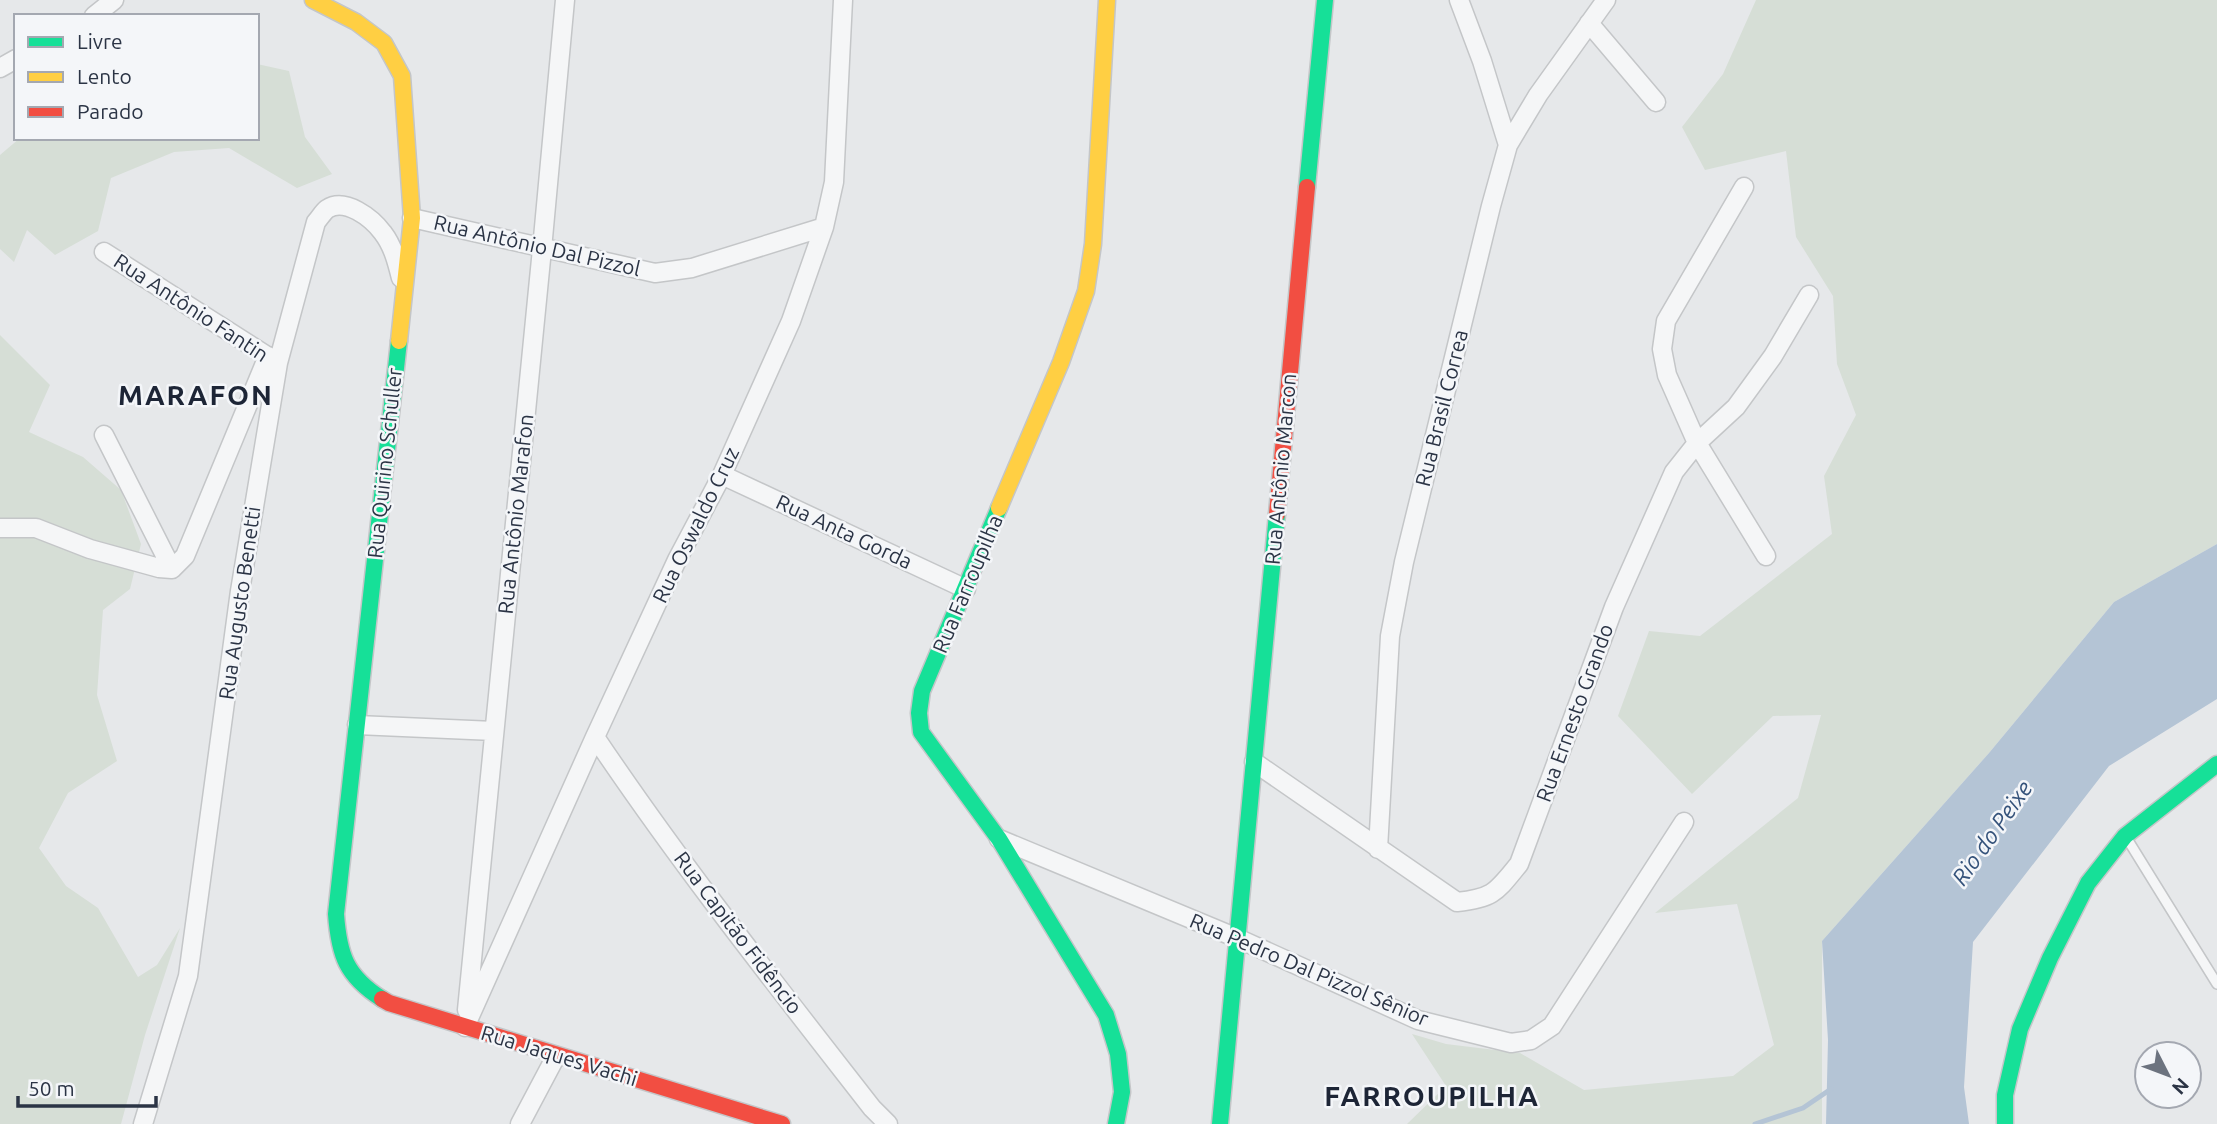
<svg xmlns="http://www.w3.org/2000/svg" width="2217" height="1124" viewBox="0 0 2217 1124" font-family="Ubuntu,sans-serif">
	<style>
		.green { fill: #d6ded6 }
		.water { fill: #b4c4d5 }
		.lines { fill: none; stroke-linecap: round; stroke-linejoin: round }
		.stream { stroke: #b4c4d5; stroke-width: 5 }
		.lane-casing { stroke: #c4c6c8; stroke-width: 12 }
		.street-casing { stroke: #c4c6c8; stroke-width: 21 }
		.fast-casing { stroke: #c4c6c8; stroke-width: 19 }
		.slow-casing { stroke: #c4c6c8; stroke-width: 19 }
		.jam-casing { stroke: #c4c6c8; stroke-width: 19 }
		.lane { stroke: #f5f6f7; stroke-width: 9 }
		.street { stroke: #f5f6f7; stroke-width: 18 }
		.fast { stroke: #16e098; stroke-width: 16 }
		.slow { stroke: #ffcf43; stroke-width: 16 }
		.jam { stroke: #f24e42; stroke-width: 16 }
		.labels { text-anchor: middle; stroke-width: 5; stroke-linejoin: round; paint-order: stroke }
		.street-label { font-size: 21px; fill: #2b3445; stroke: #f4f6f9 }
		.water-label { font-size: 23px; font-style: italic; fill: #34527a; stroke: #f4f6f9 }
		.district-label { font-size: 28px; font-weight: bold; letter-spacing: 2px; fill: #1d2536; stroke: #f4f6f9 }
	</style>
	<rect width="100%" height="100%" fill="#e6e8ea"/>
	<path class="green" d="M 1756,0 L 2217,0 L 2217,544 L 2114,602 L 1989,753 L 1822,941 L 1822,1124 L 1407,1124 L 1446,1086 L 1412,1034 L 1446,1044 L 1520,1053 L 1584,1090 L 1733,1076 L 1774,1045 L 1737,904 L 1655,913 L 1798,798 L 1821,715 L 1773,716 L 1692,794 L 1618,716 L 1649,631 L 1700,636 L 1832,534 L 1824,476 L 1856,415 L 1837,364 L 1833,296 L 1796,237 L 1786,151 L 1705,170 L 1682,127 L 1723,74 Z
		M 257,64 L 289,71 L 305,137 L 332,174 L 297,188 L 229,148 L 174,152 L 111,178 L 98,231 L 55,255 L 27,230 L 14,262 L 0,249 L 0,155 L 20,138 L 257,138 Z
		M 0,335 L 50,385 L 29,432 L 83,457 L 121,490 L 141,544 L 130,589 L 103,610 L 97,695 L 117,761 L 68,793 L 39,848 L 66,886 L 98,908 L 138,977 L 157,965 L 180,928 L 145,1035 L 121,1124 L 0,1124 Z"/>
	<path class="water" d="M 2217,544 L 2217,699 L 2109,766 L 1973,942 L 1964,1087 L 1969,1124 L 1826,1124 L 1828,1040 L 1822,941 L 1989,753 L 2114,602 Z"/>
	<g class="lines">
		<path class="stream" d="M 1755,1124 L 1803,1108 L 1831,1089"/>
		<defs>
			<path id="lane" d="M 2126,837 L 2217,984"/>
			<path id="street" d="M 1459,0 L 1482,61 L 1508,145
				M 94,16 L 114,0
				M 1589,23 L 1656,102
				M 0,68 L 16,59
				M 1744,187 L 1666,321 L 1662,349 L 1667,375 L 1697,443 L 1766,556
				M 412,218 L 655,273 L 692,268 L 824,227
				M 104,252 L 275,361
				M 104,435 L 172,569
				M 722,475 L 966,589
				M 0,528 L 36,528 L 90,549 L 159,568 L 172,569 L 185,556 L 268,356
				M 357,725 L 494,731
				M 595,737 C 681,865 777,986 872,1108 L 888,1124
				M 1254,762 L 1457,902 C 1494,898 1496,892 1519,864 L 1614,607 L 1674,472 L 1697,443 L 1736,407 L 1773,356 L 1809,295
				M 999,839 L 1237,938 L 1418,1020 L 1511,1043 L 1531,1040 L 1552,1026 L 1684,822
				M 1378,849 L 1390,636 L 1404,562 L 1491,206 L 1508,145 L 1538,95 L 1606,0
				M 467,1010 L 542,249 L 565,0
				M 465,1027 L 595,737 L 677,560 L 722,475 L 791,321 L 824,227 L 834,182 L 843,0
				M 143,1124 L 188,976 L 240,591 L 278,363 L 316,222 C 319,219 323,212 327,209 C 345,197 372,218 383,233 C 393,246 397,262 401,278
				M 520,1124 L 556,1056"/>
			<path id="fast" d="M 1307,187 L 1325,0
				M 999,508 L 922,691 L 919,713 L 921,732 L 999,839 L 1106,1015 L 1118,1054 L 1122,1092 L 1116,1124
				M 382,999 C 346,976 339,955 336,914 L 399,341
				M 1220,1124 L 1277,514
				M 2005,1124 L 2005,1095 L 2020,1029 L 2050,958 L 2088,883 L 2125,836 L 2217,764"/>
			<path id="slow" d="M 313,0 L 356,22 L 384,43 L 402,76 L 412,218 L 399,341
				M 999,508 L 1061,362 L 1086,291 L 1093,244 L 1107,0"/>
			<path id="jam" d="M 1277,514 L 1307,187
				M 382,999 L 389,1003 L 782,1124"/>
		</defs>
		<use href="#lane" class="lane-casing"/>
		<use href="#street" class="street-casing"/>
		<use href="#fast" class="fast-casing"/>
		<use href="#slow" class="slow-casing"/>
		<use href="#jam" class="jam-casing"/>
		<use href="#lane" class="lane"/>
		<use href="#street" class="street"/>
		<use href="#fast" class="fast"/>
		<use href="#slow" class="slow"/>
		<use href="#jam" class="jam"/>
	</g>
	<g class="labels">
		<g class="street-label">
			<text transform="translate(537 246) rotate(13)" y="7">Rua Antônio Dal Pizzol</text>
			<text transform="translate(191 308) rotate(33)" y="7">Rua Antônio Fantin</text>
			<text transform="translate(1442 408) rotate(-76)" y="7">Rua Brasil Correa</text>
			<text transform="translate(385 463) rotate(-84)" y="7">Rua Quirino Schuller</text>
			<text transform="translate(1281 469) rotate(-85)" y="7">Rua Antônio Marcon</text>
			<text transform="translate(516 514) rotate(-84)" y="7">Rua Antônio Marafon</text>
			<text transform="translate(696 525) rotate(-64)" y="7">Rua Oswaldo Cruz</text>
			<text transform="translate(844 532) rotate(25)" y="7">Rua Anta Gorda</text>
			<text transform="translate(968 584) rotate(-67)" y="7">Rua Farroupilha</text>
			<text transform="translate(240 603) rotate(-82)" y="7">Rua Augusto Benetti</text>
			<text transform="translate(1575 713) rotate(-70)" y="7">Rua Ernesto Grando</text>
			<text transform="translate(738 933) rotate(53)" y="7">Rua Capitão Fidêncio</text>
			<text transform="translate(1309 970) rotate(23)" y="7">Rua Pedro Dal Pizzol Sênior</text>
			<text transform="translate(559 1056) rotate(17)" y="7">Rua Jaques Vachi</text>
		</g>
		<g class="water-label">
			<text transform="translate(1992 833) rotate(-55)" y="8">Rio do Peixe</text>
		</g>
		<g class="district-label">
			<text x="196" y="405">MARAFON</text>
			<text x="1432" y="1106">FARROUPILHA</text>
		</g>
	</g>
	<rect x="14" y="14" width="245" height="126" fill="#f4f6f9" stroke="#a4a8b1" stroke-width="2"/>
	<rect x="28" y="37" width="35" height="10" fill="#16e098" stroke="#a4a8b1" stroke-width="2"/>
	<text x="77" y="49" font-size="21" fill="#2b3445">Livre</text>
	<rect x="28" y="72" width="35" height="10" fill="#ffcf43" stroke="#a4a8b1" stroke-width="2"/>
	<text x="77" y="84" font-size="21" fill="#2b3445">Lento</text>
	<rect x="28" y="107" width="35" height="10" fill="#f24e42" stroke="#a4a8b1" stroke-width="2"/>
	<text x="77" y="119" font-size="21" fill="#2b3445">Parado</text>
	<g transform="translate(2168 1075) rotate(132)"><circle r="33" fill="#f4f6f9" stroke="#a4a8b1" stroke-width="2"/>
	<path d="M0-5L12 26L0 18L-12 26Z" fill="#6c737f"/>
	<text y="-10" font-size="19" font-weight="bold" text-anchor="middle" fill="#2b3445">N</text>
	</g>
	<path d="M18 1096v10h138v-10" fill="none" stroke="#2b3445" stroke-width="3.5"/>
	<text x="28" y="1096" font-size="21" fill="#2b3445" stroke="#f4f6f9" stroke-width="5" paint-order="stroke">50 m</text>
</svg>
